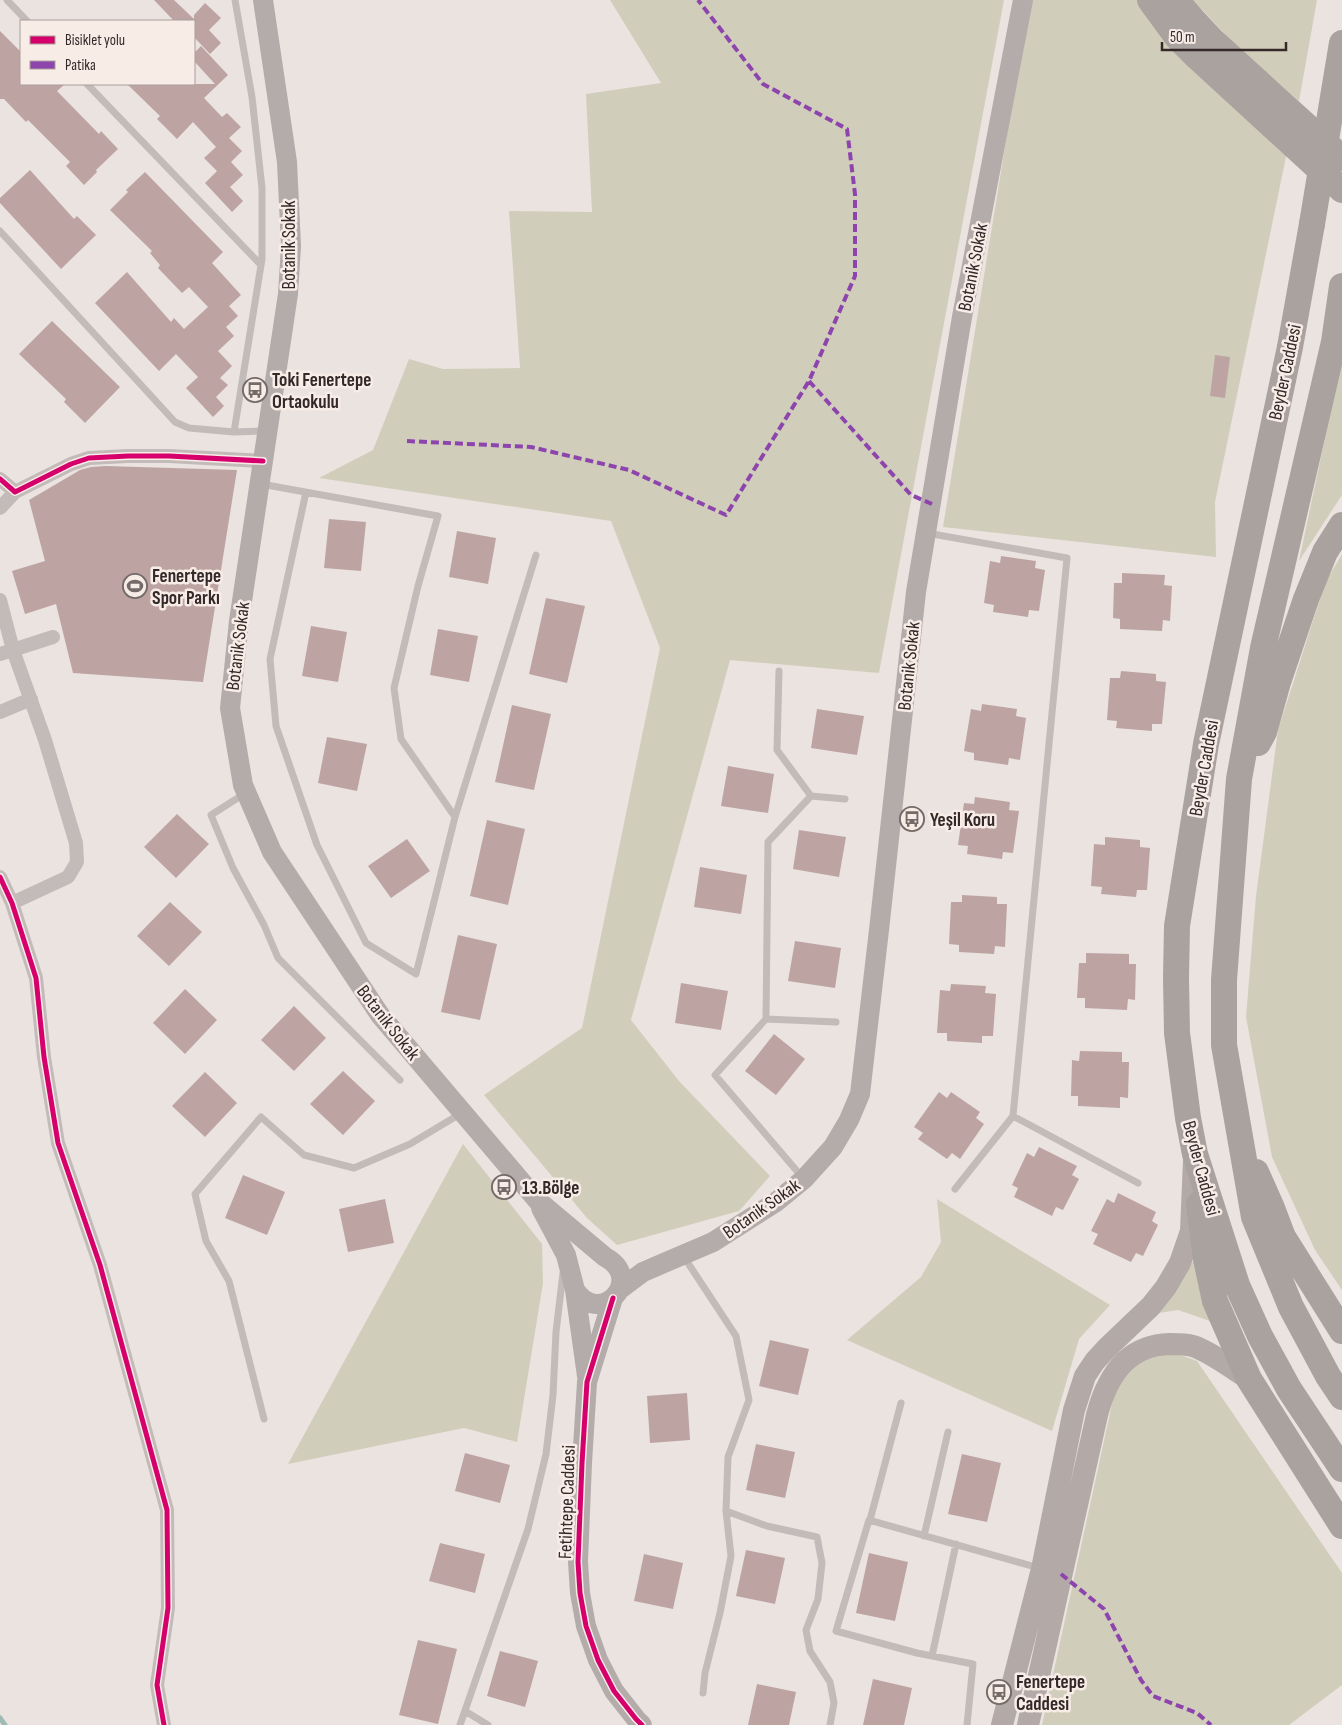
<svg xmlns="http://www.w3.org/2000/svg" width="1342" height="1725" viewBox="0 0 1342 1725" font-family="'Sofia Sans Condensed',sans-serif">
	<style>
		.green { fill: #d0cebb }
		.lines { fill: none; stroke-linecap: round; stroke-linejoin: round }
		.stream { stroke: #9dbbb4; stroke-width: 5 }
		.building { fill: #bda4a3 }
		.lane { stroke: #c3bbb9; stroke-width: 7 }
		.street { stroke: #c3bbb9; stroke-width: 14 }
		.secondary { stroke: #b4acaa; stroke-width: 20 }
		.primary { stroke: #b3aaa8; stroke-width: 22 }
		.highway { stroke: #a9a29f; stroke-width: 26 }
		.highway-bridge { stroke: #a9a29f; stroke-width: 26 }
		.quiet { stroke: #8e44ad; stroke-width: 4; stroke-dasharray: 8 4; stroke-linecap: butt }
		.cycleway-casing { stroke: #f8ece7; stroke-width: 8 }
		.cycleway { stroke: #d6006c; stroke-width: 5 }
		.labels { text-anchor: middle; stroke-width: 5; stroke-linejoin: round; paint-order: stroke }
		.street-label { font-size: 19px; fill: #342928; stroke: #f8ece7 }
		.poi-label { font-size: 19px; font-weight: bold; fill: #342928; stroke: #f8ece7; text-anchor: start }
	</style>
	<rect width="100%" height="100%" fill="#eae3e0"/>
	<path class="green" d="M 610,0 L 1004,0 L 879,673 L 730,660 L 631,1020 L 679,1081 L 770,1176 L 739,1211 L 617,1245 L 587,1218 L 484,1095 L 582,1028 L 660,648 L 611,521 L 319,478 L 373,450 L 409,359 L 443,369 L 520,368 L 509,211 L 592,212 L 586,94 L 661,83 Z
		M 1029,0 L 1148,0 L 1288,147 L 1215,502 L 1216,557 L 943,527 Z
		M 1193,0 L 1317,0 L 1299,101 L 1239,49 Z
		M 1342,358 L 1342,495 L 1299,561 Z
		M 1342,554 L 1342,1290 L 1315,1250 L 1272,1157 L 1246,1017 L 1256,896 L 1278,730 L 1325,583 Z
		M 463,1144 L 542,1244 L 543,1283 L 517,1442 L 464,1428 L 288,1464 Z
		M 937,1199 L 1110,1305 L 1079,1339 L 1052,1431 L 847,1340 L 921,1277 L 941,1242 Z
		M 1194,1259 L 1210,1321 L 1178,1310 L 1152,1314 L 1180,1284 Z
		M 1170,1351 L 1197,1361 L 1342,1573 L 1342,1685 L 1289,1725 L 1042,1725 L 1114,1395 L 1126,1370 L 1142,1359 Z"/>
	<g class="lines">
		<path class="stream" d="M 0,1718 L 5,1725"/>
	</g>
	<path class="building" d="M 154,0 L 174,0 L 194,19 L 194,15 L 205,3 L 221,18 L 209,30 L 221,43 L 210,54 L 194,37 L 194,21 L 174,21 Z
		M 0,31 L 21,52 L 21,84 L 65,84 L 57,91 L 99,134 L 101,131 L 118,149 L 96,170 L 97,172 L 84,185 L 66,166 L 70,162 L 28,120 L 26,122 L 4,99 L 0,99 Z
		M 201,46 L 228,75 L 204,98 L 222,117 L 227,113 L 241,127 L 229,138 L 242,151 L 231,162 L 243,175 L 230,187 L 243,201 L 232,212 L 205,183 L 217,171 L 204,158 L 216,147 L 193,122 L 177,139 L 157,119 L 160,116 L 127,84 L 215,84 L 194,61 L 194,53 Z
		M 30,170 L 74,219 L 77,216 L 96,235 L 61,269 L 0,203 L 0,198 Z
		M 145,172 L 223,252 L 212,263 L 241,295 L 229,306 L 238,316 L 226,327 L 234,336 L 218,351 L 232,366 L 220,378 L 228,385 L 216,397 L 224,406 L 213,417 L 186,388 L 198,377 L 176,354 L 159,371 L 95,303 L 127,272 L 171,322 L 174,318 L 184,329 L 208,307 L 189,287 L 182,293 L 158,268 L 160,265 L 150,253 L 152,251 L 110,210 L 128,192 L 126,190 Z
		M 52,321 L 120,387 L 85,423 L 64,402 L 66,399 L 19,354 Z
		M 1215,355 L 1230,357 L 1225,398 L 1210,396 Z
		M 106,466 L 237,470 L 203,682 L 73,673 L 56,604 L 25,614 L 12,571 L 45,561 L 29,500 L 80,470 L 91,467 Z
		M 329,519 L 366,522 L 361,571 L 324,568 Z
		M 457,531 L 496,538 L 488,584 L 449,577 Z
		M 1001,556 L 1036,561 L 1035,568 L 1045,570 L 1039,611 L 1029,610 L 1028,617 L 993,612 L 994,605 L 984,603 L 990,561 L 1000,563 Z
		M 1122,573 L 1165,575 L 1164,585 L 1172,586 L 1170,621 L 1163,620 L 1162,631 L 1120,629 L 1120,619 L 1113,618 L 1114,583 L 1122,583 Z
		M 546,598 L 585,606 L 567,683 L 529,674 Z
		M 311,626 L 347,632 L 338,682 L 302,676 Z
		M 438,629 L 478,636 L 469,682 L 430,675 Z
		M 1121,671 L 1156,674 L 1156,681 L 1166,682 L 1162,724 L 1152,724 L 1152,731 L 1116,728 L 1117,721 L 1107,720 L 1110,678 L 1120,678 Z
		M 982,704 L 1017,709 L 1016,716 L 1026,718 L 1020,760 L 1009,758 L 1008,765 L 974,760 L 974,753 L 964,751 L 971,709 L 981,711 Z
		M 512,705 L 551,714 L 534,790 L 495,782 Z
		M 817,709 L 864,716 L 857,755 L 811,748 Z
		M 327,737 L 367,744 L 357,791 L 318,783 Z
		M 728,766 L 774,774 L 768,813 L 721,806 Z
		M 975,797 L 1010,802 L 1009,810 L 1019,811 L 1013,853 L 1003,852 L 1002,859 L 967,854 L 968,846 L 958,845 L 964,803 L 974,804 Z
		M 177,814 L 209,844 L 176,878 L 144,847 Z
		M 487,820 L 525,829 L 508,905 L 470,896 Z
		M 799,830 L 846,837 L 839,877 L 793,869 Z
		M 1105,837 L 1140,840 L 1140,847 L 1150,848 L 1147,890 L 1137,890 L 1136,897 L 1101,894 L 1102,887 L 1091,886 L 1094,844 L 1105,845 Z
		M 407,839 L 430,871 L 391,898 L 368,866 Z
		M 700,867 L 747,875 L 741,914 L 694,907 Z
		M 962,895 L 997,897 L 997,904 L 1007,904 L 1005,947 L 995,946 L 994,954 L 959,952 L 959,945 L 949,944 L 951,902 L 962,902 Z
		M 170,902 L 202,932 L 169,966 L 137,936 Z
		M 458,935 L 497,944 L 480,1020 L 441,1012 Z
		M 795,941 L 841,948 L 835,988 L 788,981 Z
		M 1086,953 L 1129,954 L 1129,964 L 1136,964 L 1135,1000 L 1128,999 L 1127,1010 L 1085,1008 L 1085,998 L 1077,998 L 1079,963 L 1086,963 Z
		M 681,983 L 728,991 L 721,1030 L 675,1023 Z
		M 951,984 L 986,986 L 985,993 L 996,994 L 993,1036 L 982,1036 L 982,1043 L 947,1041 L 947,1033 L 937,1033 L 940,990 L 950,991 Z
		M 185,989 L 217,1020 L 185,1054 L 153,1023 Z
		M 294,1006 L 326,1038 L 294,1071 L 261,1040 Z
		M 774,1034 L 805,1059 L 776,1095 L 745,1071 Z
		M 1080,1051 L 1122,1052 L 1122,1062 L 1129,1062 L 1128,1098 L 1120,1097 L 1120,1108 L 1078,1106 L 1078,1096 L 1071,1096 L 1072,1060 L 1079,1061 Z
		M 343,1071 L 375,1101 L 343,1135 L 310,1104 Z
		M 205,1072 L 237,1103 L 205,1137 L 172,1106 Z
		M 939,1092 L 947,1098 L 951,1092 L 980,1112 L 976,1118 L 984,1124 L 960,1159 L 952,1153 L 947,1159 L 918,1139 L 923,1133 L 914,1127 Z
		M 1039,1147 L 1077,1166 L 1072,1175 L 1079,1179 L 1063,1210 L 1056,1207 L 1052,1216 L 1014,1197 L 1018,1188 L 1012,1185 L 1027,1153 L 1034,1157 Z
		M 243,1175 L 285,1192 L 267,1235 L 225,1218 Z
		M 1118,1193 L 1156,1212 L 1152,1221 L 1158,1225 L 1143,1256 L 1136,1253 L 1131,1262 L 1093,1244 L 1098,1234 L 1091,1231 L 1107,1199 L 1114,1203 Z
		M 385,1199 L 394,1243 L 348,1252 L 339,1209 Z
		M 770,1340 L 809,1349 L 798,1395 L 759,1386 Z
		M 687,1393 L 690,1440 L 650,1443 L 647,1396 Z
		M 756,1444 L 795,1452 L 785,1498 L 746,1490 Z
		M 465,1453 L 510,1465 L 500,1503 L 455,1491 Z
		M 962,1454 L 1001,1463 L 987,1522 L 948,1514 Z
		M 440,1543 L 485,1554 L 475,1593 L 429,1581 Z
		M 746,1550 L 785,1558 L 775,1604 L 736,1596 Z
		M 869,1553 L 908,1562 L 895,1621 L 856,1613 Z
		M 644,1554 L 683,1563 L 673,1609 L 634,1601 Z
		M 418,1640 L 457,1649 L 438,1724 L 399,1715 Z
		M 500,1651 L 538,1661 L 525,1707 L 487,1696 Z
		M 873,1679 L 912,1688 L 904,1725 L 863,1725 Z
		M 757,1684 L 796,1692 L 789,1725 L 748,1725 Z"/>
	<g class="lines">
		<path class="lane" d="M 7,0 L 27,21
			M 235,0 L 252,97 L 262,188 L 262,259 L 234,432 L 265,431
			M 87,84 L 261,265
			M 0,231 L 175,422 L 189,428 L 234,432
			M 261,484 L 438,516 L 418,586 L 394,688 L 401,739 L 455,817 L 416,974 L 366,943 L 317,845 L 276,726 L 270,659 L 306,492
			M 927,533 L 1067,558 L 1013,1116 L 1138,1183
			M 779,671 L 777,750 L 811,796 L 768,842 L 766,1019 L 715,1075 L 802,1177
			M 244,794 L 211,815 L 233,868 L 264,925 L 278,958 L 400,1080
			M 811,796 L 845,799
			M 455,817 L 536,555
			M 766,1019 L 836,1022
			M 955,1189 L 1013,1116
			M 684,1257 L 736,1336 L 749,1400 L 728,1457 L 726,1511 L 731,1556 L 720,1613 L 705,1673 L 703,1693
			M 264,1419 L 229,1281 L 206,1241 L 195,1194 L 261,1117 L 304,1155 L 354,1168 L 410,1144 L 460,1114
			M 726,1511 L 767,1526 L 817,1537 L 822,1563 L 818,1599 L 806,1630 L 810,1651 L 830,1682 L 834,1703 L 830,1725
			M 870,1520 L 901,1403
			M 924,1536 L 948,1432
			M 932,1656 L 956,1544
			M 465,1711 L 488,1725
			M 460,1725 L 528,1529 L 546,1454 L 553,1395 L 556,1332 L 563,1273
			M 967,1725 L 973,1664 L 917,1653 L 836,1631 L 869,1520 L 1039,1568"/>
		<path class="street" d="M 0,479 L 15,492 L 71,464 L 89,458 L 128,456 L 169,456 L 263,461
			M 0,508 L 15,492
			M 0,600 L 13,650 L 45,740 L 76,843 L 77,862 L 68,877 L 12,903
			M 0,654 L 53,637
			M 0,712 L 31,699
			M 0,877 L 12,903 L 36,978 L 44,1057 L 58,1143 L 100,1265 L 167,1510 L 168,1608 L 157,1685 L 164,1725"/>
		<path class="secondary" d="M 263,0 L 287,162 L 291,246 L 288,294 L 239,621 L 230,708 L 243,785 L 272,852 L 380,1015 L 537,1200 L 605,1257 C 646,1279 600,1328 575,1290
			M 541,1208 L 566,1255 L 575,1290 L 587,1376
			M 619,1290 L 643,1272 L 713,1242 L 776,1202 L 804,1179 L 833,1147 L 849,1120 L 860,1094 L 879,930 L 916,592 L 962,317 L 1023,0
			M 613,1298 L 587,1382 L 582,1463 L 578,1562 L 580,1593 L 586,1626 L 598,1660 L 614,1691 L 636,1719 L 642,1725"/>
		<path class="primary" d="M 1002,1725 L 1042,1569 L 1074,1410 L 1085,1376 L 1095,1361 L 1107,1348 L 1151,1306 L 1166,1287 L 1180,1263 L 1191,1231 L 1194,1160
			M 1028,1725 L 1097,1415 C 1107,1377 1126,1345 1170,1344 C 1177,1344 1186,1344 1193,1346 C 1213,1353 1231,1368 1249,1379"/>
		<path class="highway" d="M 1150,0 L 1177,37 L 1197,57 L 1342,190
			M 1176,0 L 1196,23 L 1213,41 L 1342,158
			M 1312,224 L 1290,347 L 1206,744 L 1177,926 L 1176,978 L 1177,1033 L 1188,1118 L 1195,1154 L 1237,1285 L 1260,1336 L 1289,1389 L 1342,1469
			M 1342,286 L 1334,342 L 1263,648 L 1239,779 L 1224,980 L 1224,1045 L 1254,1217 L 1291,1307 L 1328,1376 L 1342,1397
			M 1258,743 L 1264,732 L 1278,682 L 1306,599 L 1325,552 L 1342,525
			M 1256,1172 L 1272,1208 L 1283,1237 L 1342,1331
			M 1199,1204 L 1206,1259 L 1215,1301 L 1249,1379 L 1342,1526"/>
		<path class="highway-bridge" d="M 1312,224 L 1342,43"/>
		<path class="quiet" d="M 809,381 L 911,495 L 932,504
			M 407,441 L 531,447 L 629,470 L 726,515 L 809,381 L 855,276 L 855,194 L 847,129 L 763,84 L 698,0
			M 1061,1574 L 1104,1609 L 1141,1680 L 1153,1696 L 1197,1713 L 1211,1725"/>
		<defs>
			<path id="cycleway" d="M 0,479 L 15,492 L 71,464 L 89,458 L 128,456 L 169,456 L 263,461
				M 0,877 L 12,903 L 36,978 L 44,1057 L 58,1143 L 100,1265 L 167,1510 L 168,1608 L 157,1685 L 164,1725
				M 613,1298 L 587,1382 L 582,1463 L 578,1562 L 580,1593 L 586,1626 L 598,1660 L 614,1691 L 636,1719 L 642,1725"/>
		</defs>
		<use href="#cycleway" class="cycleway-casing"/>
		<use href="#cycleway" class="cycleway"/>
	</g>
	<defs>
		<symbol id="bus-ring" viewBox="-11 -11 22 22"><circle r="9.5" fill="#f8ece7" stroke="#746a68" stroke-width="1.5"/><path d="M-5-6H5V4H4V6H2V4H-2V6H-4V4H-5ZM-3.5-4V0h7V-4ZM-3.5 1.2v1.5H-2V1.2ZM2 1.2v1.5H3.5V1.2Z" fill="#746a68"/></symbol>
		<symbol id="stadium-ring" viewBox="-11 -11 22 22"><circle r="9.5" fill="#f8ece7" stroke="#746a68" stroke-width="1.5"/><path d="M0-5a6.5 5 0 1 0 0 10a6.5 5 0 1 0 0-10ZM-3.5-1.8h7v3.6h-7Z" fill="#746a68"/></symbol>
	</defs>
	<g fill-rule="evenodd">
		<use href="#bus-ring" x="241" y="376" width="28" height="28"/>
		<use href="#stadium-ring" x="121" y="572" width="28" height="28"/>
		<use href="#bus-ring" x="898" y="805" width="28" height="28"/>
		<use href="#bus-ring" x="490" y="1173" width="28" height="28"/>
		<use href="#bus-ring" x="985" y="1678" width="28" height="28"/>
	</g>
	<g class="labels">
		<g class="street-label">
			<text transform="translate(288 245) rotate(-90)" y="7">Botanik Sokak</text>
			<text transform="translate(972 267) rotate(-79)" y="7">Botanik Sokak</text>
			<text transform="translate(1284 372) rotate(-78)" y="7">Beyder Caddesi</text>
			<text transform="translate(237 646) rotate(-83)" y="7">Botanik Sokak</text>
			<text transform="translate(908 666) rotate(-84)" y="7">Botanik Sokak</text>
			<text transform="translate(1203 768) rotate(-80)" y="7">Beyder Caddesi</text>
			<text transform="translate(389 1022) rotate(52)" y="7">Botanik Sokak</text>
			<text transform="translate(1202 1168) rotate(75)" y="7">Beyder Caddesi</text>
			<text transform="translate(761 1208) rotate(-35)" y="7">Botanik Sokak</text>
			<text transform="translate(566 1502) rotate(-88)" y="7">Fetihtepe Caddesi</text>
		</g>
		<g class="poi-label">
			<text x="272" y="386">Toki Fenertepe<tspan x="272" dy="22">Ortaokulu</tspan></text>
			<text x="152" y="582">Fenertepe<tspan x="152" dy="22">Spor Parkı</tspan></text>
			<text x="930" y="826">Yeşil Koru</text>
			<text x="522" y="1194">13.Bölge</text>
			<text x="1016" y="1688">Fenertepe<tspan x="1016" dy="22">Caddesi</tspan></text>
		</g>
	</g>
	<rect x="20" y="20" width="175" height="65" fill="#f8ece7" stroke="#aa9e9b"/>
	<rect x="30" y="36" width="25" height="8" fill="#d6006c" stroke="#aa9e9b"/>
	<text x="65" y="45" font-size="15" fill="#342928">Bisiklet yolu</text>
	<rect x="30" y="61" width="25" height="8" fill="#8e44ad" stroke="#aa9e9b"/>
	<text x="65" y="70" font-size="15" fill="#342928">Patika</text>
	<path d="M1162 42v8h124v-8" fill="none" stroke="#342928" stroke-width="2.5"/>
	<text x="1170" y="42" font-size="15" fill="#342928" stroke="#f8ece7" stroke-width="4" paint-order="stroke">50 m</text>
</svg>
